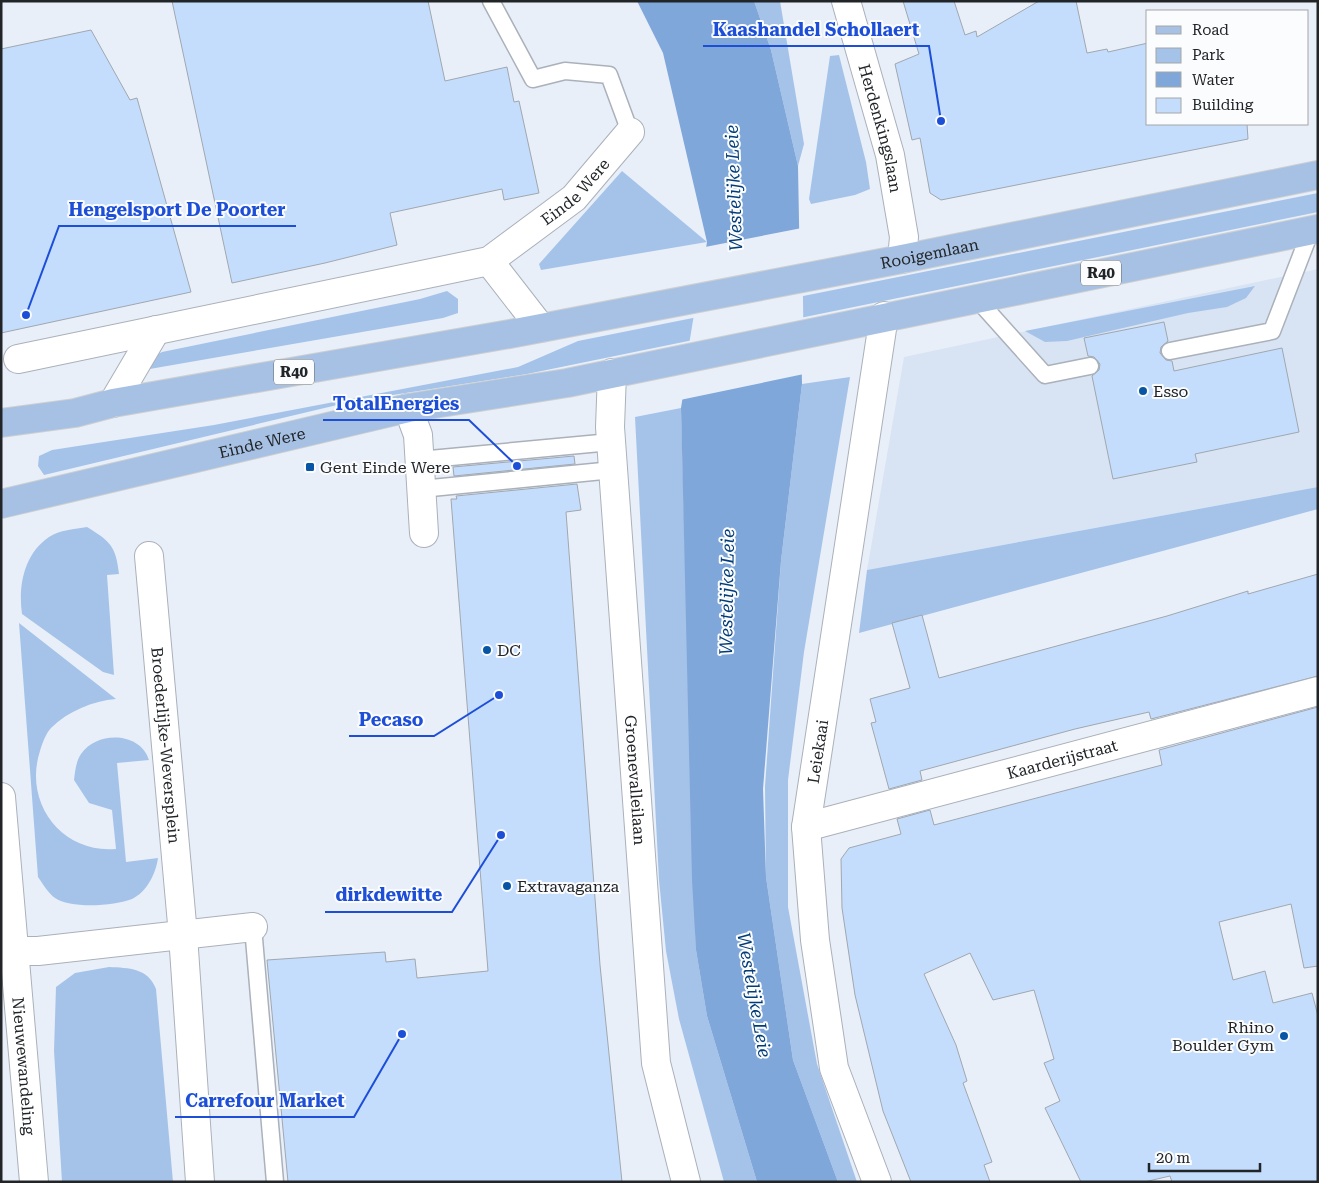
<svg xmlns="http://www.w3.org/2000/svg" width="1319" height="1183" viewBox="0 0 1319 1183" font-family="'Roboto Serif',serif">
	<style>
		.built { fill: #d8e4f3 }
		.green { fill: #a5c3e9 }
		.water { fill: #80a7d9 }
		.pier { fill: #e8eff9 }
		.building { fill: #c4ddfd; stroke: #a0a7af }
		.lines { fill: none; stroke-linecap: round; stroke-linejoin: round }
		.service-casing { stroke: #aab1ba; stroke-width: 19 }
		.minor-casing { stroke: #aab1ba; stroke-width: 30 }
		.secondary-casing { stroke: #aab1ba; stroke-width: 30 }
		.primary-casing { stroke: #cecfd0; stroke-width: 30 }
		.service { stroke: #fff; stroke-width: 16 }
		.minor { stroke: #fff; stroke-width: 28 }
		.secondary { stroke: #fff; stroke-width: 28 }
		.primary { stroke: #a6c1e3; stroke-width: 28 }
		.poi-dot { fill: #0755a4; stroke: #fbfcfe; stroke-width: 2 }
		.labels { text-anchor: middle; stroke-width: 4; stroke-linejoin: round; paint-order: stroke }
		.shield { fill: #fbfcfe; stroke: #636668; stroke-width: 1 }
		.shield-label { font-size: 15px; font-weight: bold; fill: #222528 }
		.street-label { font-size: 16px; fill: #222528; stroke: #fbfcfe }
		.poi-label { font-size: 16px; fill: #222528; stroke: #fbfcfe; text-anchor: start }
		.water-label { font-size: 18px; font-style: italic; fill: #023c77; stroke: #fbfcfe }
		.leader { fill: none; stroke: #1d4ed8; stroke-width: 2 }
		.callout-dot { fill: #1d4ed8; stroke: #fbfcfe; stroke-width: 2 }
		.callout-label { font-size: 18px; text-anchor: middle; font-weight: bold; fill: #1d4ed8; stroke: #fbfcfe; stroke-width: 4; stroke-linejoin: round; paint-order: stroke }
	</style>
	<rect width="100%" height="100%" fill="#e8eff9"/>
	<path class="built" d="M 1318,269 L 1318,487 L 867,570 L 904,357 Z"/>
	<path class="green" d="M 754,1 L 780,1 L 804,144 L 798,166 L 771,50 Z
		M 839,55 L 866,162 L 870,189 L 855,195 L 811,204 L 809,199 L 830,56 Z
		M 622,171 L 707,242 L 541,270 L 539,264 Z
		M 1318,193 L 1318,212 L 527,374 L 354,401 L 44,475 L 38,466 L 39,456 L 52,450 L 214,425 L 518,367 L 578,341 Z
		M 1255,286 L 1246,298 L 1227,307 L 1188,313 L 1067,341 L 1045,342 L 1025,331 Z
		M 447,291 L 458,299 L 458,313 L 443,318 L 144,370 L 153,357 L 162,352 L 420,299 Z
		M 850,377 L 804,652 L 788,780 L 788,907 L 817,1064 L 857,1182 L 838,1182 L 793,1060 L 766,877 L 765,786 L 781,561 L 802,384 Z
		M 681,408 L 696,950 L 707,1016 L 757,1182 L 724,1182 L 679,1019 L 666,951 L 659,880 L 635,417 Z
		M 1318,487 L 1318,509 L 859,633 L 867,570 Z
		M 87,527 C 110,541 116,546 119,574 L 107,575 L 114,675 L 103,672 L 22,614 C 18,586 24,554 49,537 C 59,530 75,529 87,527 Z
		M 19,623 L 116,699 C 93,701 68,711 51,728 C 46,733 42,744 40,751 C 23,803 62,854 116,849 L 112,810 L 89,803 L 74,780 C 75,772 76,761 81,754 C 97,730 141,732 149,760 L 117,763 L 126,862 L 158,858 C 156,873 147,892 132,899 C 115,906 70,909 55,898 C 48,893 43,884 38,877 Z
		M 109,967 C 129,968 148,968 156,989 L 173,1182 L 62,1182 L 54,1051 L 56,987 L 75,973 Z"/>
	<path class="water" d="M 637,1 L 754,1 L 771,50 L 798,166 L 802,384 L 781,561 L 763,789 L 766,877 L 793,1060 L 838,1182 L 757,1182 L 707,1016 L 696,950 L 692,880 L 681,408 L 707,242 L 663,53 Z"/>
	<path class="pier" d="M 802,228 L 804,374 L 680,400 L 705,247 Z"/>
	<path class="building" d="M 172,1 L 428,1 L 445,81 L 507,67 L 514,102 L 519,101 L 539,193 L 504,200 L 502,189 L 390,213 L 397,245 L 325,263 L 232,283 Z
		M 903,1 L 954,1 L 965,35 L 976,31 L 977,37 L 1039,1 L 1076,1 L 1087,53 L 1107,49 L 1108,52 L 1148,43 L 1148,124 L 1247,124 L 1248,139 L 941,200 L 930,193 L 920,138 L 912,140 L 895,64 L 919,54 Z
		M 91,30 L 130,100 L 137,98 L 191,292 L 1,333 L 1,49 Z
		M 1164,322 L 1168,341 L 1161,347 L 1160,353 L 1166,360 L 1172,361 L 1174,371 L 1282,348 L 1299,432 L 1195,454 L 1197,462 L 1113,479 L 1092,376 L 1099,370 L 1100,364 L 1094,357 L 1088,356 L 1084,338 Z
		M 574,456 L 575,464 L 454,476 L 453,467 Z
		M 577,484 L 581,510 L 566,512 L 600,965 L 622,1182 L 288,1182 L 267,960 L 385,952 L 386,962 L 415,959 L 417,978 L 488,971 L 451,499 L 457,499 L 456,496 Z
		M 1318,574 L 1318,676 L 1151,719 L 1149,712 L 1075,729 L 920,771 L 922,780 L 889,789 L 871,723 L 876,722 L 870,699 L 910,688 L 892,623 L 922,615 L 939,678 L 1167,616 L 1248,591 L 1248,594 Z
		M 1318,707 L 1318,966 L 1304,968 L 1291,904 L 1219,922 L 1233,980 L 1265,971 L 1273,1003 L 1312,993 L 1318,1016 L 1318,1182 L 1172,1182 L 1170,1176 L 1144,1182 L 1081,1182 L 1045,1108 L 1060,1101 L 1044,1063 L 1054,1059 L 1034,990 L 993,1000 L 970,953 L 924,974 L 956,1045 L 967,1081 L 963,1083 L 992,1162 L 984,1165 L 990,1182 L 911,1182 L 883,1111 L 855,995 L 842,908 L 841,859 L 849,848 L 901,834 L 897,819 L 930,810 L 934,825 L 1162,765 L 1159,750 Z"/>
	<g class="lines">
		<defs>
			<path id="service" d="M 491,1 L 533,79 L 565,71 L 609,75 L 630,132
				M 976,298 L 1045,375 L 1090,366
				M 1170,351 L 1272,331 L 1311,230
				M 419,460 L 611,442
				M 421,489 L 613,470
				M 253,927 L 275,1182"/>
			<g id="minor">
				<path id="s1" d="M 846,1 L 890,155 L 904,237 L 902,259"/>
				<path d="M 489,261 L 541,328"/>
				<path id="s2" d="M 18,359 L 489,261 L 574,198 L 630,132"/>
				<path id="s3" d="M 612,373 L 610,427 L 656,1063 L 686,1182"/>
				<path d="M 113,403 L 156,330"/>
				<path d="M 408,408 L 418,435 L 424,533"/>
				<path id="s4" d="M 149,556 L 183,935 L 200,1182"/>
				<path id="s5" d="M 806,827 L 1318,691"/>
				<path d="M 16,951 L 38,951 L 253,927"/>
				<path id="s6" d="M 877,1182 L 834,1068 L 815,940 L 806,827 L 884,316"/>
			</g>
			<g id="secondary">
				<path id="s7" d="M 1,797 L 34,1182"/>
			</g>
			<g id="primary">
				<path id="s8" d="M 1,423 L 75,413 L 113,403 L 515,333 L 902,259 L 1318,175"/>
				<path id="s9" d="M 1,504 L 408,408 L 567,383 L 1318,229"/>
			</g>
		</defs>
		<use href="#service" class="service-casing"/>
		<use href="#minor" class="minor-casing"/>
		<use href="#secondary" class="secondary-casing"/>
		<use href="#primary" class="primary-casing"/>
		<use href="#service" class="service"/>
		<use href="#minor" class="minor"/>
		<use href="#secondary" class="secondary"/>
		<use href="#primary" class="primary"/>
	</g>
	<g class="poi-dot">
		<circle cx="1143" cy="391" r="5"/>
		<rect x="305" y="462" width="10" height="10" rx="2.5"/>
		<circle cx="487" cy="650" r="5"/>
		<circle cx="507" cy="886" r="5"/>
		<circle cx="1284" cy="1036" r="5"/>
	</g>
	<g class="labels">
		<g class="shield">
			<rect x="1081" y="260.5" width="40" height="25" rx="4"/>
			<rect x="274" y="359.5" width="40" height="25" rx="4"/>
		</g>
		<g class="shield-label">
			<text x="1101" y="278">R40</text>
			<text x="294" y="377">R40</text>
		</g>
		<g class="street-label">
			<text dy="6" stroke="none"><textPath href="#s1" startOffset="132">Herdenkingslaan</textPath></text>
			<text dy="6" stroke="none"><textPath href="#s2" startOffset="592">Einde Were</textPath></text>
			<text dy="6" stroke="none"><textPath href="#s8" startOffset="944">Rooigemlaan</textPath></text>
			<text dy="6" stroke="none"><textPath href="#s9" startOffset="268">Einde Were</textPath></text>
			<text dy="6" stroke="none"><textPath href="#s4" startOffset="190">Broederlijke-Weversplein</textPath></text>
			<text dy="6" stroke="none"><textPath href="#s6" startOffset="441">Leiekaai</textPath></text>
			<text dy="6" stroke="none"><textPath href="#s5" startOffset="265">Kaarderijstraat</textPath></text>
			<text dy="6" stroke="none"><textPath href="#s3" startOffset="408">Groenevalleilaan</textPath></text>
			<text dy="6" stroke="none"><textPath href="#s7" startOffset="270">Nieuwewandeling</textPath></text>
		</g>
		<g class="poi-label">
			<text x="1153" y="397">Esso</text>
			<text x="320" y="473">Gent Einde Were</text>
			<text x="497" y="656">DC</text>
			<text x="517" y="892">Extravaganza</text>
			<text x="1274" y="1033" text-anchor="end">Rhino<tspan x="1274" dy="18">Boulder Gym</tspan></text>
		</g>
		<g class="water-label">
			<text transform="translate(734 188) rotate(-92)" y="6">Westelijke Leie</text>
			<text transform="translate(727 592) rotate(-89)" y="6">Westelijke Leie</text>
			<text transform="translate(754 995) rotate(80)" y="6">Westelijke Leie</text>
		</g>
	</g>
	<path class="leader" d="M941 121L929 46H703M26 315L59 226H296M517 466L469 420H323M499 695L434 736H349M501 835L452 912H325M402 1034L354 1117H175"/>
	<g class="callout-dot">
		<circle cx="941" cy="121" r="5"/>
		<circle cx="26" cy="315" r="5"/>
		<circle cx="517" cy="466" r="5"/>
		<circle cx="499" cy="695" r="5"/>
		<circle cx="501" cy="835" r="5"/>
		<circle cx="402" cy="1034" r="5"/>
	</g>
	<g class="callout-label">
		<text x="816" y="36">Kaashandel Schollaert</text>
		<text x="177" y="216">Hengelsport De Poorter</text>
		<text x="396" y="410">TotalEnergies</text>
		<text x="391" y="726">Pecaso</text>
		<text x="389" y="901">dirkdewitte</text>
		<text x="265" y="1107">Carrefour Market</text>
	</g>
	<rect width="1319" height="1183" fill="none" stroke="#222528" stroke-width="5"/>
	<rect x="1146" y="10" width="162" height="115" fill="#fbfcfe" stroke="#a4a6a8"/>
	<rect x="1156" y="26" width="25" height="8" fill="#a6c1e3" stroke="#a4a6a8"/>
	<text x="1192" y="35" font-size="15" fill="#222528">Road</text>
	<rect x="1156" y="48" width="25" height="15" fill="#a5c3e9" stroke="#a4a6a8"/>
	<text x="1192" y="60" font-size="15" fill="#222528">Park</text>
	<rect x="1156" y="72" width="25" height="15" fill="#80a7d9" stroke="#a4a6a8"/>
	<text x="1192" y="85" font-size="15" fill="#222528">Water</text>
	<rect x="1156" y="98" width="25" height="15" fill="#c4ddfd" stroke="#a4a6a8"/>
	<text x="1192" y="110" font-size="15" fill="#222528">Building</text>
	<path d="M1149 1163v8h111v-8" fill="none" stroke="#222528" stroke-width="2.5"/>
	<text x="1156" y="1163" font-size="15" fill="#222528" stroke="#fbfcfe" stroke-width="4" paint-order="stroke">20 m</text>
</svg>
